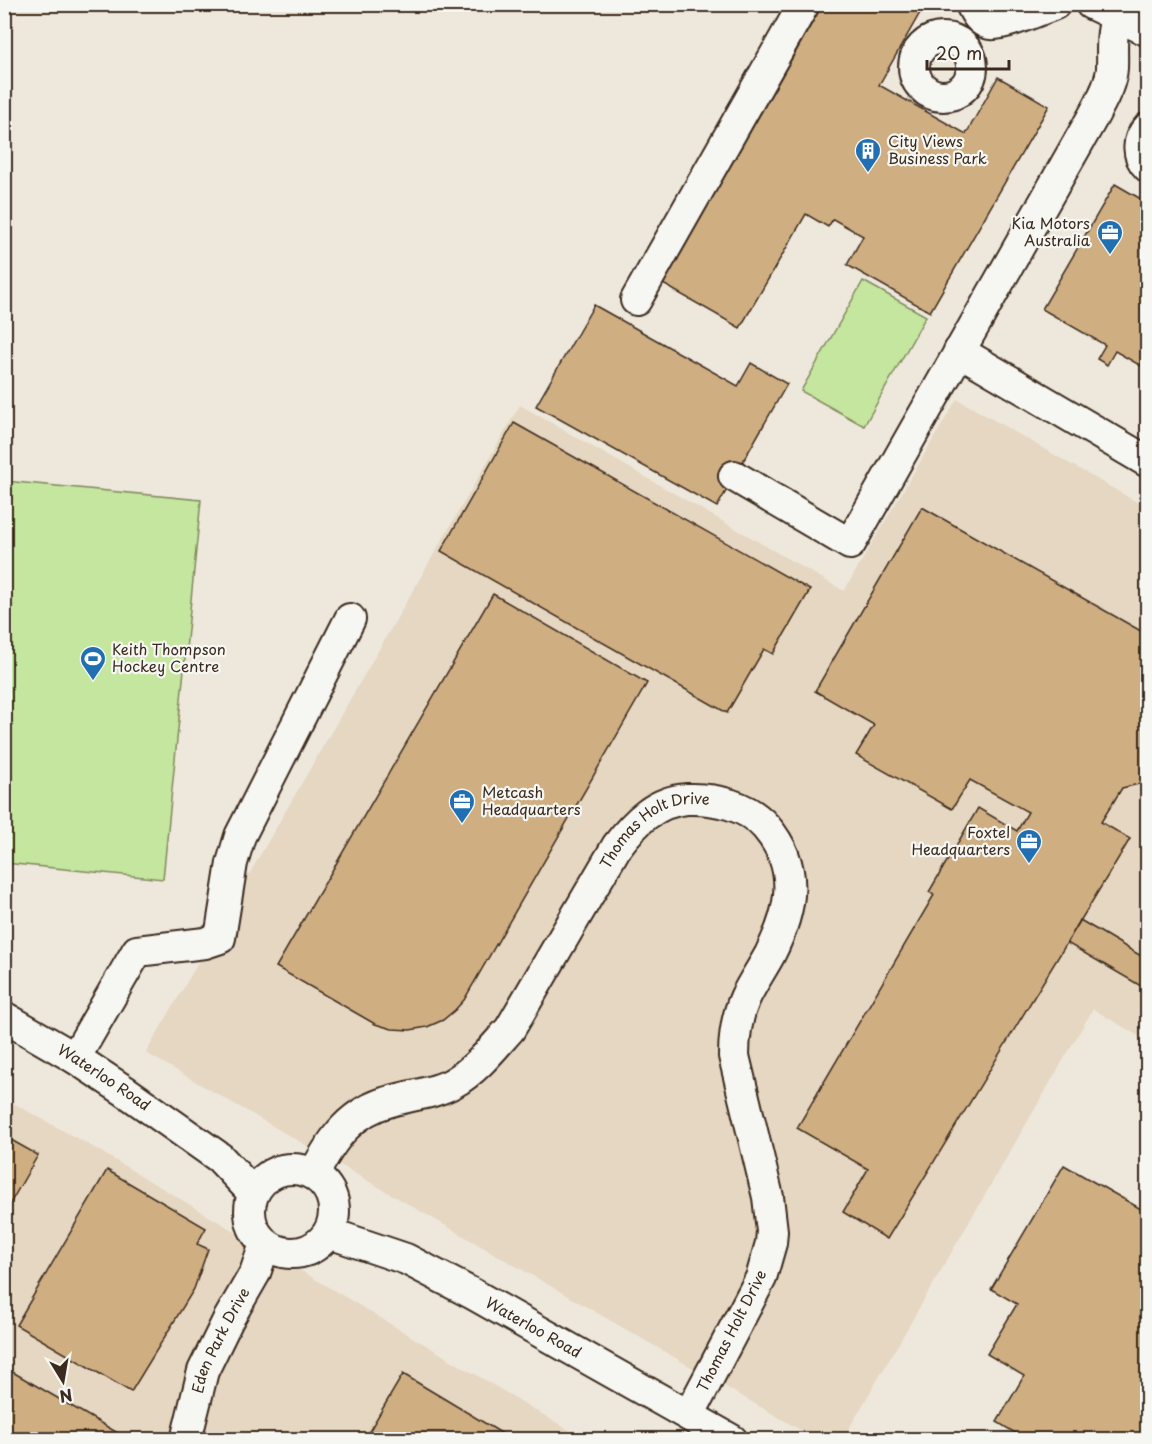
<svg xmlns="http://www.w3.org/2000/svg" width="1152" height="1444" viewBox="0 0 1152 1444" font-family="'Playpen Sans',sans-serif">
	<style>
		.built { fill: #e5d7c1 }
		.green { fill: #c5e69e; stroke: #80885e; stroke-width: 1.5 }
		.building { fill: #cfae82; stroke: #3b2a1e; stroke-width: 1.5 }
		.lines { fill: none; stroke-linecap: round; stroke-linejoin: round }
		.minor-casing { stroke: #3b2a1e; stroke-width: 34 }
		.minor { stroke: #f6f6f2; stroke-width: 30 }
		.labels { text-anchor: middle; stroke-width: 4.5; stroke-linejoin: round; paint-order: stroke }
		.poi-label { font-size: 15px; fill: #3b2a1e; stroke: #f6f6f2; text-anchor: start }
		.street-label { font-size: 15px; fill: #3b2a1e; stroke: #f6f6f2 }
	</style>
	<rect width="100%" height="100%" fill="#eee8dc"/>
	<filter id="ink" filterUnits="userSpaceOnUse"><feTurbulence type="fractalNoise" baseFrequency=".0167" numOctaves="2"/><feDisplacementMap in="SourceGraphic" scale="12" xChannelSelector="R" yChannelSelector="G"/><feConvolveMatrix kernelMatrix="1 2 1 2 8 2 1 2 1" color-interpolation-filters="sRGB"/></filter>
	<g filter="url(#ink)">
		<path class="built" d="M 957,399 L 1147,508 L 1147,1041 L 1093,1009 L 843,1439 L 816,1439 L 146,1053 L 520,405 L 844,591 Z
			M 4,1098 L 91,1146 L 584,1439 L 5,1439 Z"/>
		<path class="green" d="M 863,281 L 926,316 L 864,426 L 801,391 Z
			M 5,481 L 201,500 L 163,879 L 5,863 Z"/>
		<path class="building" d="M 823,4 L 925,4 L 879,85 L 966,134 L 998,77 L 1049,106 L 930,312 L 847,265 L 863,236 L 833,219 L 828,227 L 806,214 L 740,328 L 663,284 Z
			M 1115,184 L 1148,203 L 1148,370 L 1115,351 L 1107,365 L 1097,359 L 1105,345 L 1042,309 Z
			M 594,305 L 738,386 L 751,363 L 787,384 L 717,507 L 536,406 Z
			M 514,423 L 810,590 L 773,654 L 764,649 L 727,713 L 441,551 Z
			M 922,507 L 1148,635 L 1148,782 L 1122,788 L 1101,822 L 1130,839 L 887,1239 L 843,1212 L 868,1169 L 797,1128 L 934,895 L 929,892 L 978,808 L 1017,831 L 1028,812 L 970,780 L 952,809 L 856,755 L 874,725 L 815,691 Z
			M 493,594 L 647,683 L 464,1000 L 455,1010 L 443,1020 L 427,1027 L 410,1030 L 392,1029 L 375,1024 L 276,967 Z
			M 1080,920 L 1148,960 L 1148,986 L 1146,989 L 1067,943 Z
			M 4,1136 L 38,1155 L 4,1214 Z
			M 1064,1165 L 1148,1213 L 1148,1440 L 1027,1440 L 997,1422 L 1024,1376 L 987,1354 L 1017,1304 L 991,1289 Z
			M 107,1170 L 206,1228 L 197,1244 L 208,1249 L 194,1289 L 131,1392 L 16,1325 Z
			M 4,1367 L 130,1440 L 4,1440 Z
			M 403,1374 L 513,1440 L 364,1440 Z"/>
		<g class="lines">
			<defs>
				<g id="minor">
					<path d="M 971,4 C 975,13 980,22 990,24 C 1004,26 1041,9 1055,4"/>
					<path d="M 1091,4 L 1148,31"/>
					<circle cx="943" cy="67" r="29"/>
					<path d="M 1148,128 C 1136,140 1137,156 1148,167"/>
					<path d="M 636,300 L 804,4"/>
					<path d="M 959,351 L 1148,462"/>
					<path d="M 734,476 L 850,544 L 1095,113 C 1102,99 1111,84 1112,68 C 1113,41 1108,29 1125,4"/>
					<path id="s1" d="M 4,1017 L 75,1058 L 125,1091 L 220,1158 L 253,1193"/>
					<path d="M 75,1058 L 137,951 L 205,943 L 220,938 L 232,863 L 240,836 L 350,619"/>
					<circle cx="292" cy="1211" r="42"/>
					<path id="s2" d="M 314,1174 C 332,1139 351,1111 391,1101 C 412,1095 435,1093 453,1083 C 476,1070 493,1048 510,1029 L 617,846 C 635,822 656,801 687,799 C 715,798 747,805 766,827 C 801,868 792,910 770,954 C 762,969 752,983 745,998 C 737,1016 734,1036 734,1056 L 768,1197 L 772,1231 L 771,1243 L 761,1278 L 689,1415"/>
					<path id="s3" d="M 329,1233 L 406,1259 L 473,1294 L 732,1440"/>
					<path id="s4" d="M 186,1440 L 203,1371 L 228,1320 L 255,1273 L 265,1244"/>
				</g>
			</defs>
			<use href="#minor" class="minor-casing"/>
			<use href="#minor" class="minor"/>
		</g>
	</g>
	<defs>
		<symbol id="building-pin" viewBox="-11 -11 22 30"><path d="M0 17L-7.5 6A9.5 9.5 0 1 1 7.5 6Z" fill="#1f6fb2" stroke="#f6f6f2"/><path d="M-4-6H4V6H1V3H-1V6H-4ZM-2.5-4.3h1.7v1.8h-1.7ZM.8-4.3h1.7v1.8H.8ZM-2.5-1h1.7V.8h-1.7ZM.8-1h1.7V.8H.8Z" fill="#fff"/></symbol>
		<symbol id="office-pin" viewBox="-11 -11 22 30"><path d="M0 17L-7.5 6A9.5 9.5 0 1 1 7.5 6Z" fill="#1f6fb2" stroke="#f6f6f2"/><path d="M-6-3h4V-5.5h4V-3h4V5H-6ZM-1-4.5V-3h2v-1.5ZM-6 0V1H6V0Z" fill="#fff"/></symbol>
		<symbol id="stadium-pin" viewBox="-11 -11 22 30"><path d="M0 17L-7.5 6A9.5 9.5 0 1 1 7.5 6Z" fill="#1f6fb2" stroke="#f6f6f2"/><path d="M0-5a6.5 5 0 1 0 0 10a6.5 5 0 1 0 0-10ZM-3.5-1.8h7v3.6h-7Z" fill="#fff"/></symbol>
	</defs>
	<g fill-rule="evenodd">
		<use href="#building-pin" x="853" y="136" width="30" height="40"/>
		<use href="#office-pin" x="1095" y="218" width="30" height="40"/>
		<use href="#stadium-pin" x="78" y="644" width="30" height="40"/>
		<use href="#office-pin" x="447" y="787" width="30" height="40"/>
		<use href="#office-pin" x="1014" y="827" width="30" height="40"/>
	</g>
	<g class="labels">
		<g class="poi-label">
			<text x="888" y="147">City Views<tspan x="888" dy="17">Business Park</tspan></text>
			<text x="1090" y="229" text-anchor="end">Kia Motors<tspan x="1090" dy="17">Australia</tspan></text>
			<text x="112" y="655">Keith Thompson<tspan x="112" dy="17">Hockey Centre</tspan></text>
			<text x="482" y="798">Metcash<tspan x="482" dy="17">Headquarters</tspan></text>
			<text x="1010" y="838" text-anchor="end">Foxtel<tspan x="1010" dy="17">Headquarters</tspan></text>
		</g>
		<g class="street-label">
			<text dy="5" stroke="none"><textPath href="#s2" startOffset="508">Thomas Holt Drive</textPath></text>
			<text dy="5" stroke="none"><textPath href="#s1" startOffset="117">Waterloo Road</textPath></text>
			<text dy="5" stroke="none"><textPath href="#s3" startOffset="226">Waterloo Road</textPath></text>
			<text transform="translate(732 1331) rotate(-63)" y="5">Thomas Holt Drive</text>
			<text dy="5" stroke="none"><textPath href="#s4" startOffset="106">Eden Park Drive</textPath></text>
		</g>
	</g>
	<rect width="1152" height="1444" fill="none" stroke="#f6f6f2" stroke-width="24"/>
	<rect x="12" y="12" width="1128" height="1420" fill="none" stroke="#3b2a1e" stroke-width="2" filter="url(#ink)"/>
	<g transform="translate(63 1381) rotate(169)" stroke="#f6f6f2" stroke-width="4.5" paint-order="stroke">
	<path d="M0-4.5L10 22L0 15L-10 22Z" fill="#3b2a1e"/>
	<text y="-9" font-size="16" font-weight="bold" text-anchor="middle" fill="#3b2a1e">N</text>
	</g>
	<path d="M927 60v9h82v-9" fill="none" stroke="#3b2a1e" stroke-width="3"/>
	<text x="936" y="60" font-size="18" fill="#3b2a1e" stroke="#f6f6f2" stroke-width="4.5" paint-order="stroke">20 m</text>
</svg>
